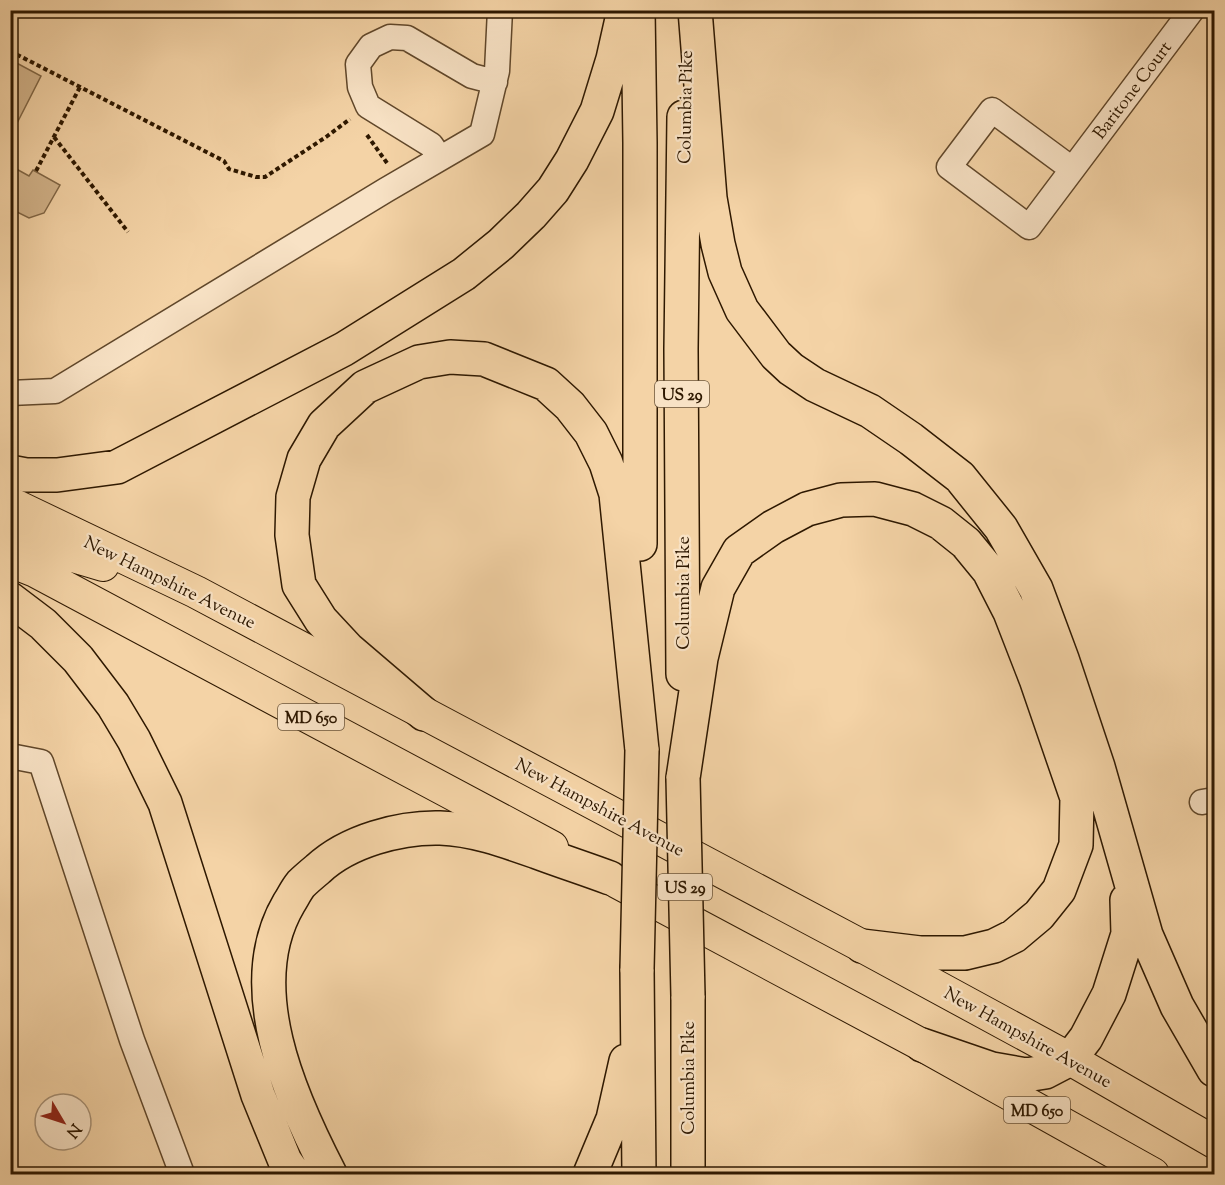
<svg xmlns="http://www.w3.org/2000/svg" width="1225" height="1185" viewBox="0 0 1225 1185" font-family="'Sorts Mill Goudy',serif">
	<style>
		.green { fill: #d2b38a; stroke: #806645; stroke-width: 1.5 }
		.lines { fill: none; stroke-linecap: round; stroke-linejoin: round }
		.minor-casing { stroke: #60472a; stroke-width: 27 }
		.major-casing { stroke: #2e1800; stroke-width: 34 }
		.highway-casing { stroke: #2e1800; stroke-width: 36 }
		.path { stroke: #2e1800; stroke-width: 4; stroke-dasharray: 4.5 3; stroke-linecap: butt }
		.minor { stroke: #f8e2c5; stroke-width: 24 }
		.major { stroke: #f4d3a6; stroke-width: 32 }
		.highway { stroke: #f4d3a6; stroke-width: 33 }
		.highway-bridge-casing { stroke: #2e1800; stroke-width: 36; stroke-linecap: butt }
		.highway-bridge { stroke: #f4d3a6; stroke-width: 33 }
		.labels { text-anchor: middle; stroke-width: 4.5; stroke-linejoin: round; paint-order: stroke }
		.shield { fill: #f8e2c5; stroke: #6b553b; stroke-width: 1.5 }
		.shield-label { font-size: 16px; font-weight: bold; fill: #2e1800 }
		.street-label { font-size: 18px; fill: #2e1800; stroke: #f8e2c5 }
	</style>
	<rect width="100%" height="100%" fill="#f4d3a6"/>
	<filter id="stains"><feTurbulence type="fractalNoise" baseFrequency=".00333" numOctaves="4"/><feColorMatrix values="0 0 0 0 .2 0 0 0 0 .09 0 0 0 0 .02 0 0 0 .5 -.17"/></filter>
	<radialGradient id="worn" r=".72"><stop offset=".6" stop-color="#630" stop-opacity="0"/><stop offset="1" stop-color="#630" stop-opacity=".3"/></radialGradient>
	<path class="green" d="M 11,60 L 41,76 L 11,135 L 10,60 Z
		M 11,166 L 29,176 L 33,170 L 60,185 L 44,213 L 29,218 L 11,209 Z"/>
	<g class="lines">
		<defs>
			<path id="minor" d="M 440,158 L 431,145 L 368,106 L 360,87 L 358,64 L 371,46 L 390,37 L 407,38 L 472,76 L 495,82
				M 1072,169 L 992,110 L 949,167 L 1029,227 L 1192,10
				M 10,393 L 55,391 L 386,190 L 482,134 L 497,71 L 500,10
				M 10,756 L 41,762 L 132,1040 L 182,1174
				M 1202,802 L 1214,800"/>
			<path id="major" d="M 10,503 L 196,592 L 862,946 L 1070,1059 L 1214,1142
				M 10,534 L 36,545 L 103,565
				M 10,561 L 35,571 L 552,847
				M 617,882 L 922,1045 L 1153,1174"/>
			<path id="highway" d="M 638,10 L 640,143 L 640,544
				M 695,10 L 710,198 L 718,244 L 725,272 L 742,310 L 776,355 L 791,369 L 815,385 L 870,411 L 911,439 L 960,477 L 1001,528 L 1036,589 L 1062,659 L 1098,767 L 1146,935 L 1177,1006 L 1214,1070
				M 10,472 L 26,475 L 57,475 L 117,467 L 344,349 L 464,274 L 501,244 L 531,215 L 553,190 L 572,160 L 597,111 L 613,59 L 624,10
				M 10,599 L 43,624 L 78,659 L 113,705 L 134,740 L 165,803 L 258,1095 L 285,1161 L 294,1174
				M 683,674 L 681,349 L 684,117
				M 424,714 L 348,649 L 321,620 L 299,585 L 292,535 L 293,497 L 304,459 L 324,425 L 365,387 L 419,362 L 450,357 L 484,359 L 546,384 L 570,406 L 591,433 L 606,463 L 616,494 L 642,750
				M 683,778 L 701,658 L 718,588 L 739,551 L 773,527 L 807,509 L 841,500 L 875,499 L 913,509 L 941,523 L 966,543 L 989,571 L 1010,612 L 1036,679 L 1077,798 L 1076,845 L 1059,890 L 1039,915 L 1014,936 L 994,946 L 965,953 L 920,953 L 862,946
				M 637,969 L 639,1174
				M 688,996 L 688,1174
				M 922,1045 L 992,1069 L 1026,1075 L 1045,1072 L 1070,1059 L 1086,1038 L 1109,994 L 1128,934 L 1127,900
				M 330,1174 C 290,1097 240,986 289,903 C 293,897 296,890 301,884 C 306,879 312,874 318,869 C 348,841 400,827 440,828 C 473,829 506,841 537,852 C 561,861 586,869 610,878
				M 590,1174 L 613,1119 L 626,1061"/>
		</defs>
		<use href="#minor" class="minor-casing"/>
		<use href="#major" class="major-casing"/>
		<use href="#highway" class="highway-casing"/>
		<path class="path" d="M 10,51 L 224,161 L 229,169 L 256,177 L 265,177 L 326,137 L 350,119
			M 367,135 L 387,163
			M 54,137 L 128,232
			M 36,171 L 80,87"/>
		<use href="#minor" class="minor"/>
		<use href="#major" class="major"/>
		<use href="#highway" class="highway"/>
		<defs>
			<path id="highway-bridge" d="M 683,778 L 688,996
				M 637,969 L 642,750"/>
		</defs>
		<use href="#highway-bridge" class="highway-bridge-casing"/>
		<use href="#highway-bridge" class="highway-bridge"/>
	</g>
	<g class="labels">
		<g class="shield">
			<rect x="655" y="381" width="54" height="26" rx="4.5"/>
			<rect x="278" y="704" width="66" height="26" rx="4.5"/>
			<rect x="658" y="874" width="54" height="26" rx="4.5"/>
			<rect x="1004" y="1097" width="66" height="26" rx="4.5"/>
		</g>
		<g class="shield-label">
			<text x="682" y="400">US 29</text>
			<text x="311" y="723">MD 650</text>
			<text x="685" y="893">US 29</text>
			<text x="1037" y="1116">MD 650</text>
		</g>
		<g class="street-label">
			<text transform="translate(1132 90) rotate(-53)" y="6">Baritone Court</text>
			<text transform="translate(685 107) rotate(-89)" y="6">Columbia Pike</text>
			<text transform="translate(170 582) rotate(26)" y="6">New Hampshire Avenue</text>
			<text transform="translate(683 593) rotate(-90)" y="6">Columbia Pike</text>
			<text transform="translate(600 807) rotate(28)" y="6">New Hampshire Avenue</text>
			<text transform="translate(1028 1037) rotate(29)" y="6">New Hampshire Avenue</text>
			<text transform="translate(688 1078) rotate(-90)" y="6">Columbia Pike</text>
		</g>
	</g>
	<rect width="1225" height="1185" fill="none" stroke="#f4d3a6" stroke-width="36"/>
	<rect x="12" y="12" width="1201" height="1161" fill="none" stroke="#2e1800" stroke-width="3"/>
	<rect x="18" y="18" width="1189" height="1149" fill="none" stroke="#2e1800" stroke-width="1.5"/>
	<g transform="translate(63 1122) rotate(129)"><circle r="28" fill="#f8e2c5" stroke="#a79176" stroke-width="1.5"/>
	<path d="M0-4.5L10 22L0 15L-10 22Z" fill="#8f2418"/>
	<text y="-9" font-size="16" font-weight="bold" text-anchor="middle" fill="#2e1800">N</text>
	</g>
	<rect width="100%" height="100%" filter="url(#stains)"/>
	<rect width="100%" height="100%" fill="url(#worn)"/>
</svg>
